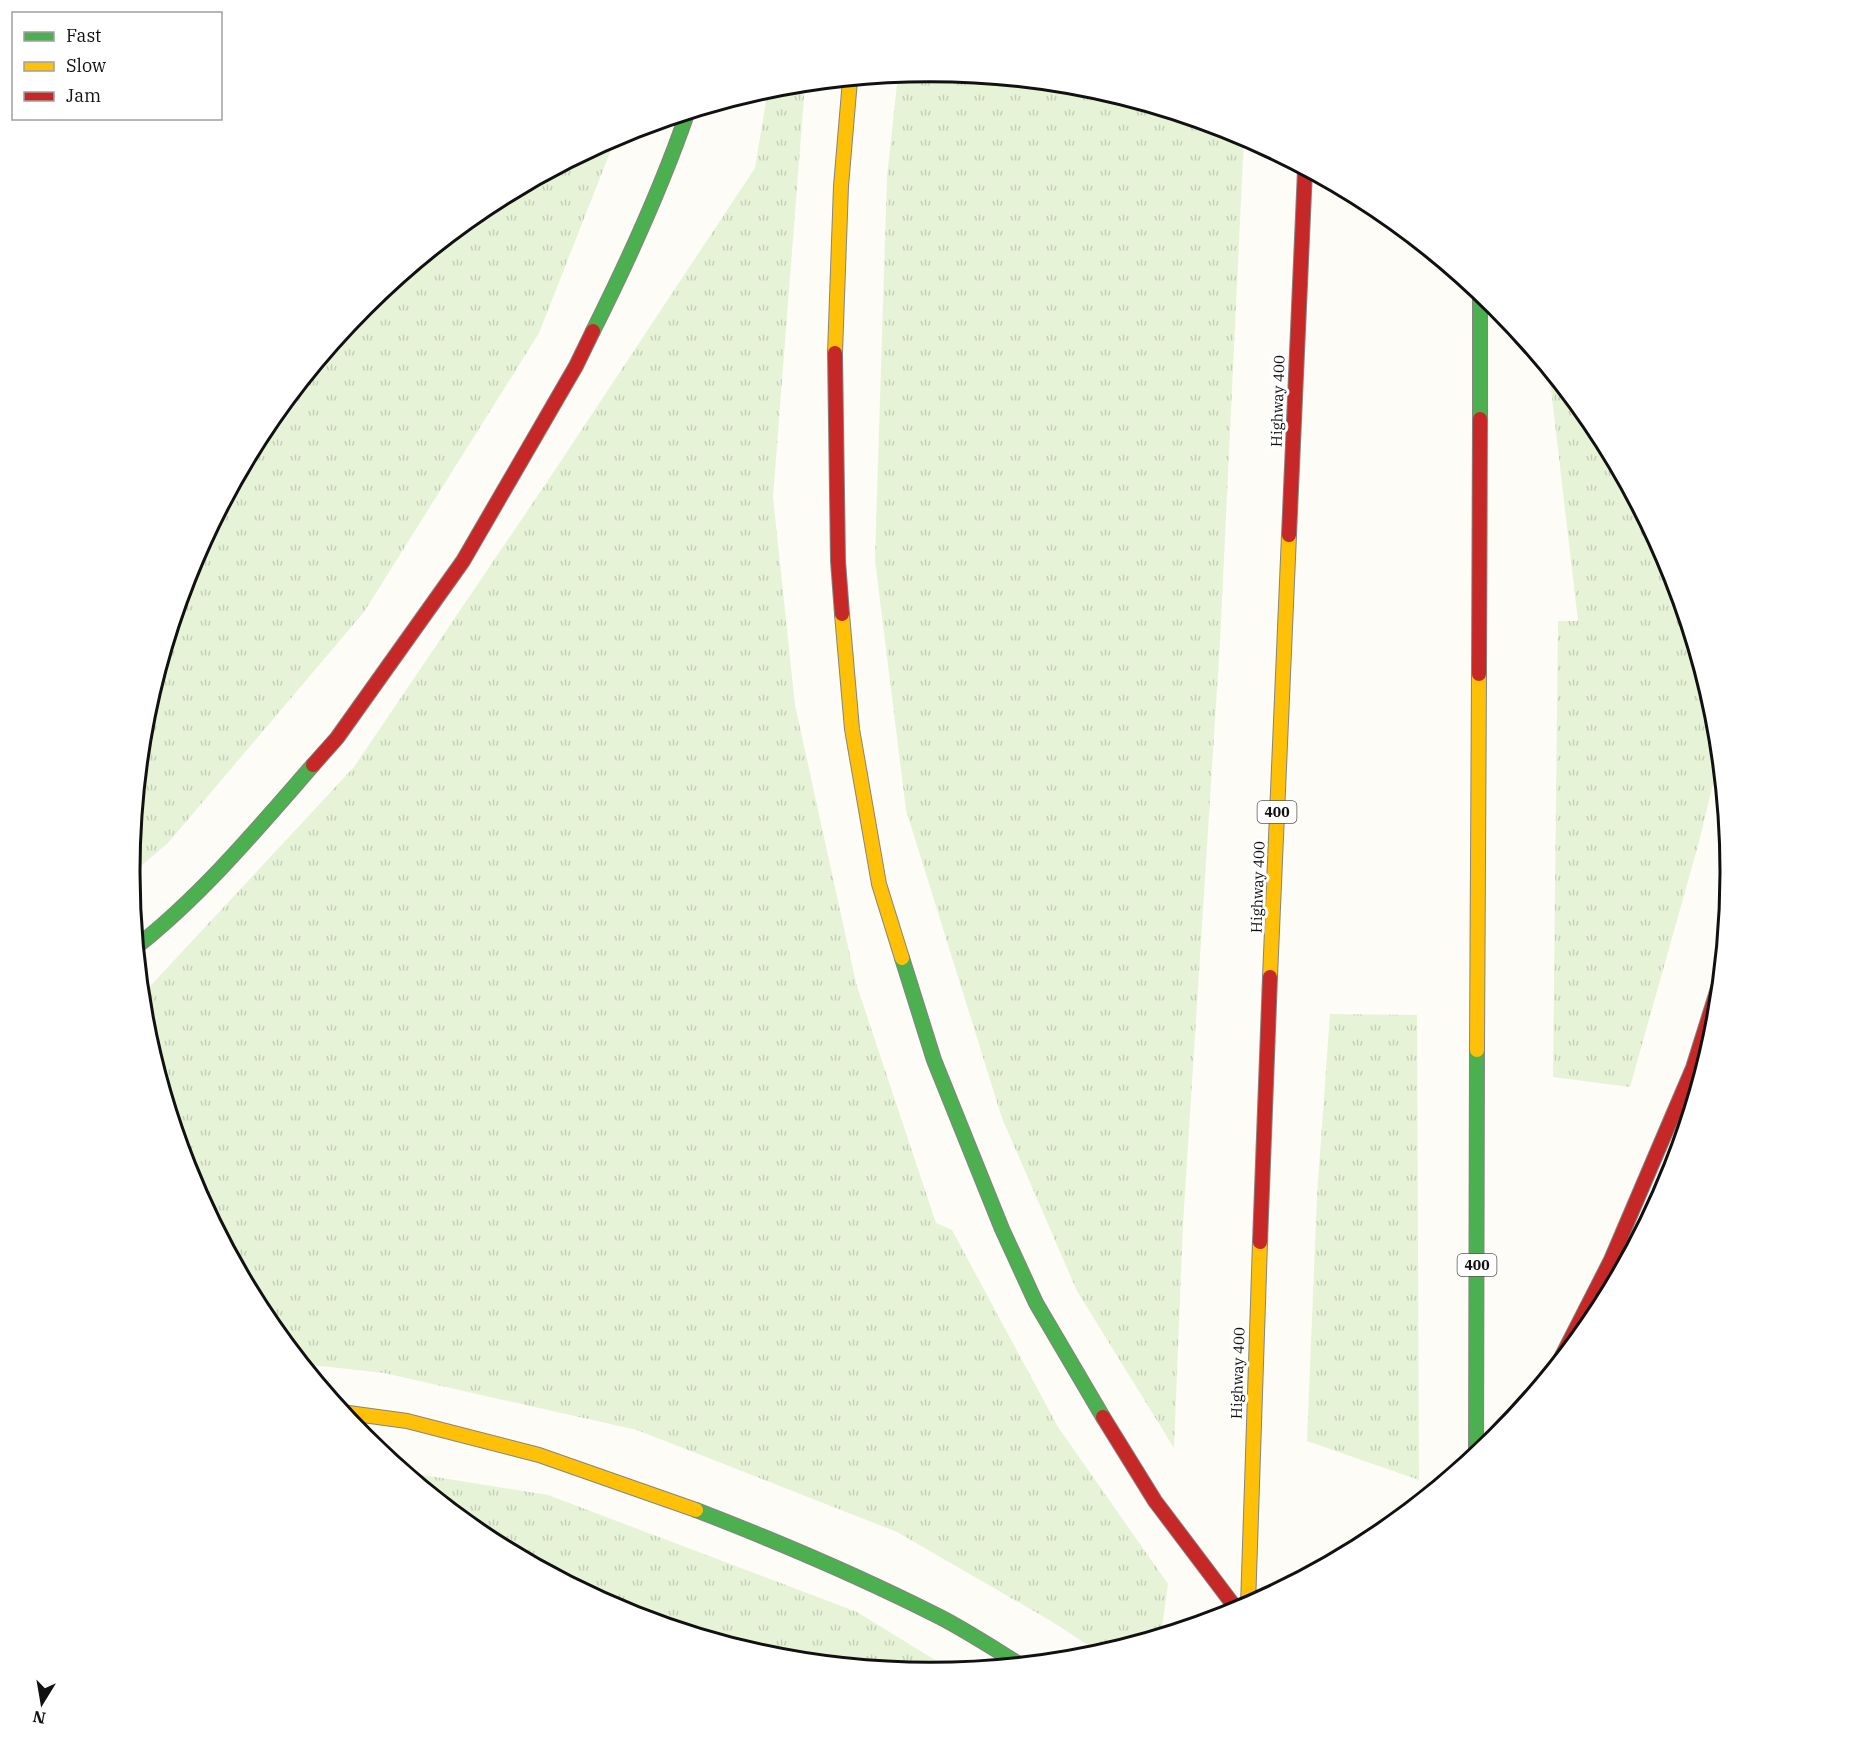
<svg xmlns="http://www.w3.org/2000/svg" width="1859" height="1745" viewBox="0 0 1859 1745" font-family="'IBM Plex Serif',serif">
	<style>
		.grass { fill: url(#grass-tufts) }
		.lines { fill: none; stroke-linecap: round; stroke-linejoin: round }
		.fast-casing { stroke: #858482; stroke-width: 16 }
		.slow-casing { stroke: #858482; stroke-width: 16 }
		.jam-casing { stroke: #858482; stroke-width: 16 }
		.fast { stroke: #4caf50; stroke-width: 14 }
		.slow { stroke: #ffc107; stroke-width: 14 }
		.jam { stroke: #c62828; stroke-width: 14 }
		.labels { text-anchor: middle; stroke-width: 6; stroke-linejoin: round; paint-order: stroke }
		.shield { fill: #fff; stroke: #585858; stroke-width: 1.5 }
		.shield-label { font-size: 14px; font-weight: bold; fill: #111 }
		.street-label { font-size: 15px; fill: #111; stroke: #fff }
		.rim { fill: none; stroke: #111; stroke-width: 3 }
	</style>
	<defs>
		<pattern id="grass-tufts" width="24" height="20" patternUnits="userSpaceOnUse" patternTransform="scale(1.5)"><rect width="24" height="20" fill="#e7f3d7"/><path d="M3 7l-1-3M5 7V3M7 7l1-3M15 17l-1-3M17 17v-4M19 17l1-3" fill="none" stroke="#c5cfb8"/></pattern>
	</defs>
	<rect width="100%" height="100%" fill="#fdfcf7"/>
	<path class="grass" d="M 930,72 L 1086,87 L 1236,133 L 1244,137 L 1220,642 L 1183,1224 L 1174,1448 L 1077,1291 L 1002,1118 L 906,810 L 875,560 L 887,177 L 898,75 Z
		M 805,84 L 773,497 L 795,705 L 856,983 L 936,1223 L 952,1230 L 1058,1427 L 1168,1584 L 1161,1635 L 1100,1653 L 1051,1621 L 897,1532 L 637,1430 L 384,1373 L 303,1364 L 264,1317 L 190,1179 L 144,1028 L 141,996 L 354,767 L 553,473 L 755,168 L 768,89 Z
		M 616,137 L 539,333 L 364,612 L 168,843 L 129,876 L 144,716 L 190,566 L 264,427 L 364,306 L 485,207 Z
		M 1549,372 L 1595,428 L 1669,566 L 1715,717 L 1719,759 L 1699,842 L 1630,1087 L 1553,1077 L 1558,621 L 1578,621 Z
		M 1330,1014 L 1417,1015 L 1419,1480 L 1307,1441 L 1317,1196 Z
		M 405,1472 L 548,1495 L 857,1612 L 953,1671 L 929,1673 L 773,1658 L 623,1612 L 484,1538 Z"/>
	<g class="lines">
		<defs>
			<path id="fast" d="M 593,331 C 628,261 661,189 687,114
				M 1480,419 L 1480,294
				M 136,947 C 202,895 258,828 313,765
				M 902,958 L 934,1060 L 1002,1229 L 1036,1303 L 1103,1417
				M 1476,1454 L 1477,1050
				M 696,1510 C 779,1542 861,1577 940,1617 C 967,1631 993,1648 1019,1664"/>
			<path id="slow" d="M 835,353 L 841,186 L 850,80
				M 842,614 L 852,729 L 879,884 L 902,958
				M 1270,977 L 1289,535
				M 1477,1050 L 1479,674
				M 341,1412 L 407,1421 L 539,1455 L 696,1510
				M 1248,1606 L 1260,1242"/>
			<path id="jam" d="M 835,353 L 838,561 L 842,614
				M 1289,535 L 1305,170
				M 1479,674 L 1480,419
				M 313,765 L 337,738 L 463,561 L 576,366 L 593,331
				M 1260,1242 L 1270,977
				M 1559,1362 L 1611,1260 L 1693,1068 L 1719,985
				M 1103,1417 L 1155,1501 L 1238,1611"/>
		</defs>
		<use href="#fast" class="fast-casing"/>
		<use href="#slow" class="slow-casing"/>
		<use href="#jam" class="jam-casing"/>
		<use href="#fast" class="fast"/>
		<use href="#slow" class="slow"/>
		<use href="#jam" class="jam"/>
	</g>
	<g class="labels">
		<g class="shield">
			<rect x="1257.5" y="801" width="39" height="22" rx="4.5"/>
			<rect x="1457.5" y="1254" width="39" height="22" rx="4.5"/>
		</g>
		<g class="shield-label">
			<text x="1277" y="817">400</text>
			<text x="1477" y="1270">400</text>
		</g>
		<g class="street-label">
			<text transform="translate(1278 401) rotate(-88)" y="5">Highway 400</text>
			<text transform="translate(1258 887) rotate(-88)" y="5">Highway 400</text>
			<text transform="translate(1238 1373) rotate(-88)" y="5">Highway 400</text>
		</g>
	</g>
	<path d="M0 0H1859V1745H0ZM140 872a790 790 0 1 1 1580 0a790 790 0 1 1-1580 0Z" fill="#fff" fill-rule="evenodd"/>
	<path class="rim" d="M140 872a790 790 0 1 1 1580 0a790 790 0 1 1-1580 0Z"/>
	<rect x="12" y="12" width="210" height="108" fill="#ffffff" stroke="#a0a0a0" stroke-width="1.5"/>
	<rect x="24" y="32" width="30" height="9" fill="#4caf50" stroke="#a0a0a0" stroke-width="1.5"/>
	<text x="66" y="42" font-size="18" fill="#111111">Fast</text>
	<rect x="24" y="62" width="30" height="9" fill="#ffc107" stroke="#a0a0a0" stroke-width="1.5"/>
	<text x="66" y="72" font-size="18" fill="#111111">Slow</text>
	<rect x="24" y="92" width="30" height="9" fill="#c62828" stroke="#a0a0a0" stroke-width="1.5"/>
	<text x="66" y="102" font-size="18" fill="#111111">Jam</text>
	<g transform="translate(42 1703) rotate(191)" stroke="#ffffff" stroke-width="4.5" paint-order="stroke">
	<path d="M0-4.5L10 22L0 15L-10 22Z" fill="#111111"/>
	<text y="-9" font-size="16" font-weight="bold" text-anchor="middle" fill="#111111">N</text>
	</g>
</svg>
